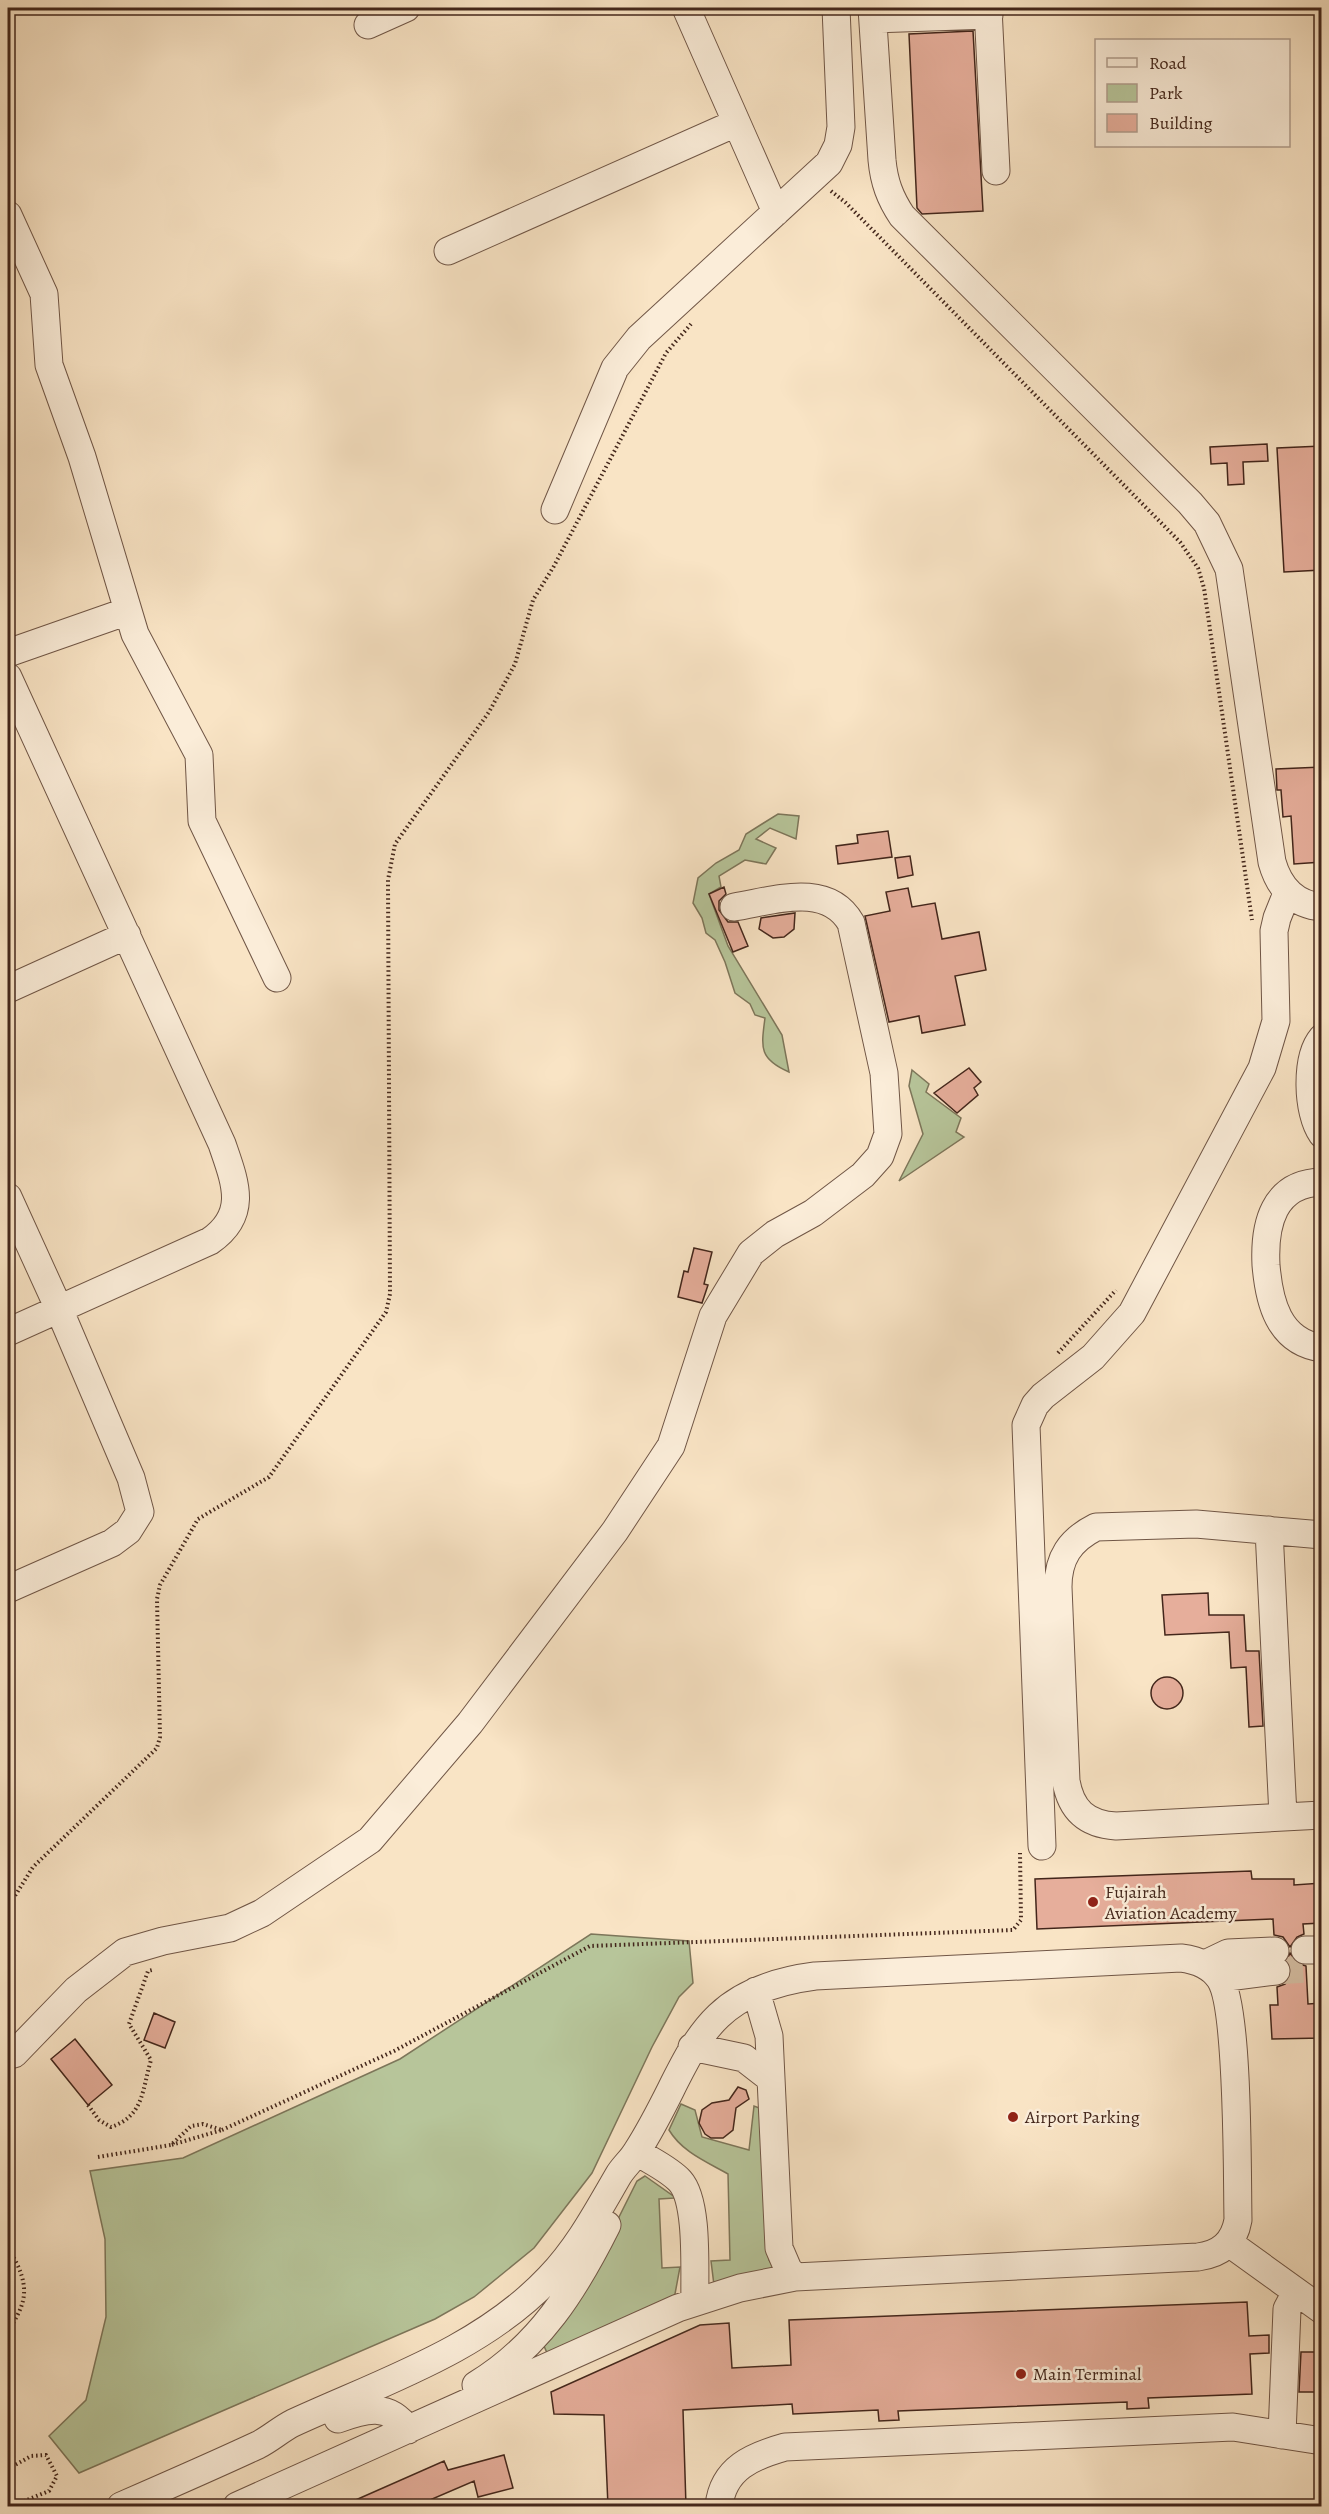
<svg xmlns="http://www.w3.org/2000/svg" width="1329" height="2514" viewBox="0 0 1329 2514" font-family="Alegreya,serif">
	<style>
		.green { fill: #b7c59a; stroke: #7d765a; stroke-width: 1.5 }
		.building { fill: #e6ae9b; stroke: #43261b; stroke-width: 1.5 }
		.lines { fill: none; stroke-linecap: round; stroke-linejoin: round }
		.minor-tunnel { stroke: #d5bea3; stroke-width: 27; stroke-dasharray: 27 14; stroke-linecap: butt }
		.minor-casing { stroke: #705646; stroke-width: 29 }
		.path { stroke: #43261b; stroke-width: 4; stroke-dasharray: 1.5 3; stroke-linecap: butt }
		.minor { stroke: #fbedd9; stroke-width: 27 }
		.poi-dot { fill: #8f2418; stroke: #fbedd9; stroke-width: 2 }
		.labels { text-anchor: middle; stroke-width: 5; stroke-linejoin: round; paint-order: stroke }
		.poi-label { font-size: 18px; fill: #43261b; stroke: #fbedd9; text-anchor: start }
	</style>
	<rect width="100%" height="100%" fill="#f9e4c5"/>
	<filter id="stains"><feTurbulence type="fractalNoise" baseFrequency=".00333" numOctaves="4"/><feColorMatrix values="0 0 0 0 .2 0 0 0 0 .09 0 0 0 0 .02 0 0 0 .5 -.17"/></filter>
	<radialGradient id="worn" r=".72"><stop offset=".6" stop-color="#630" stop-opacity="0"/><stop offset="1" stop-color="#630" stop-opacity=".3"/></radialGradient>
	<path class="green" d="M 778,814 L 799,816 L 796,839 L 770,828 L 756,839 L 776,848 L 766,864 L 745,860 L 719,876 L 721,887 L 709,894 L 728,946 L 782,1035 L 789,1072 C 759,1059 761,1048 765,1018 L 755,1015 L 750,1004 L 735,993 L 725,962 L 715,940 L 706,933 L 702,918 L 693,903 L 698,878 L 716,863 L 739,850 L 746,834 Z
		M 912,1070 L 929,1084 L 926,1092 L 961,1118 L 956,1132 L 964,1137 L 899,1181 L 923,1134 L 909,1086 Z
		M 591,1934 L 689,1941 L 693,1983 L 679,1997 L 652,2047 L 592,2173 L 534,2248 L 474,2297 L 435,2319 L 79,2473 L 49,2436 L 86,2400 L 106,2317 L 105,2239 L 90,2171 L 183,2158 L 400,2059 Z
		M 681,2104 L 695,2110 L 702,2137 L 749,2150 L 754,2106 L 762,2109 L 767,2245 L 769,2260 L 777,2273 L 714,2285 L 711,2261 L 730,2260 L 728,2174 C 707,2162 682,2152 669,2130 Z
		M 645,2176 L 676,2198 L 659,2199 L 662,2268 L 680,2267 L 675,2294 L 667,2303 L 548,2355 L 544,2346 L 574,2307 L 637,2181 Z"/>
	<path class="building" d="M 973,31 L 983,211 L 922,214 L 917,208 L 909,34 Z
		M 1267,444 L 1268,461 L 1243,462 L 1244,484 L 1228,485 L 1227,463 L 1211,464 L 1210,447 Z
		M 1322,446 L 1322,570 L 1284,572 L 1277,448 Z
		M 1322,767 L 1322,862 L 1294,864 L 1291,816 L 1283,817 L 1281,790 L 1277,790 L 1276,769 Z
		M 888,831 L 892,857 L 838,864 L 836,846 L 858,843 L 857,835 Z
		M 910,856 L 913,875 L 898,878 L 895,858 Z
		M 724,887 L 726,894 L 719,901 L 719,910 L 728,922 L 738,922 L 748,946 L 733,952 L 709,894 Z
		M 908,888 L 912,907 L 935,903 L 942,939 L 979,932 L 986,970 L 955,976 L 965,1025 L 922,1033 L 919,1016 L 889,1022 L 865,916 L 890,911 L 886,892 Z
		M 795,913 L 794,929 L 784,937 L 773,938 L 759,929 L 761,918 Z
		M 969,1068 L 981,1082 L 974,1088 L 978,1095 L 957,1113 L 934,1093 Z
		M 694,1248 L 712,1252 L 704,1284 L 708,1285 L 702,1303 L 678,1297 L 684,1271 L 688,1272 Z
		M 1208,1593 L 1209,1615 L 1244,1615 L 1246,1651 L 1259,1651 L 1263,1726 L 1249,1727 L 1246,1667 L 1231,1668 L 1229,1632 L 1165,1635 L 1162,1595 Z
		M1151 1693a16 16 0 1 1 32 0a16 16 0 1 1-32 0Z
		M 1251,1871 L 1252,1879 L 1294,1879 L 1294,1885 L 1322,1883 L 1322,1923 L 1303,1924 L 1304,1934 L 1297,1937 L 1290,1947 L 1283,1937 L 1274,1935 L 1273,1919 L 1037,1929 L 1035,1879 Z
		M 1290,1953 L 1297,1963 L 1306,1966 L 1308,2004 L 1322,2003 L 1322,2038 L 1272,2039 L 1270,2005 L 1278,2005 L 1277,1987 L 1285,1984 L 1291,1977 L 1291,1968 L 1287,1960 Z
		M 154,2013 L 175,2022 L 165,2048 L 144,2040 Z
		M 75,2039 L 112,2085 L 88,2105 L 51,2059 Z
		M 738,2087 L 746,2090 L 749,2099 L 736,2108 L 733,2130 L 723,2138 L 711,2138 L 705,2134 L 699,2123 L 702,2110 L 712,2103 L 729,2100 Z
		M 1247,2302 L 1249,2336 L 1269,2335 L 1269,2353 L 1250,2354 L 1252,2394 L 1148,2398 L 1149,2408 L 1127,2409 L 1127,2402 L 898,2411 L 899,2420 L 879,2421 L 878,2410 L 793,2414 L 792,2404 L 683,2410 L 686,2506 L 608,2506 L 604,2415 L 554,2414 L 551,2392 L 700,2325 L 729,2323 L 732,2368 L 791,2365 L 789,2320 Z
		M 1301,2352 L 1322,2352 L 1322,2392 L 1299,2392 Z
		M 504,2455 L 513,2488 L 478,2497 L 474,2481 L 416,2506 L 342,2506 L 444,2461 L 448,2470 Z"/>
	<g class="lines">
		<path class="minor-tunnel" d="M 1276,1971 L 1306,1969"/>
		<defs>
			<path id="minor" d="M 686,8 L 776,212
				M 872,8 L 882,160 C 884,182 890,198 902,216 L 1190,503 L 1207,523 L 1229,569 L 1272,862 C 1279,887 1294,905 1322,907
				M 988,8 L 996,171
				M 873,19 L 989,15
				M 368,25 L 406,8
				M 8,215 L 44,294 L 49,365 L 82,457 L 135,634 L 199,755 L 202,821 L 277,978
				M 448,251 L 736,123
				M 555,510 L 615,368 L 639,338 L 829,163 L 838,145 L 841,127 L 836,8
				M 8,653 L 128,611
				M 8,677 L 222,1144 C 235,1182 249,1214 210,1241 L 8,1332
				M 8,989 L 127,935
				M 1322,1038 C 1305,1058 1307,1113 1322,1134
				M 1322,1182 C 1273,1183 1264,1225 1266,1265 C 1269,1301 1278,1342 1322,1348
				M 8,1197 L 59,1309 L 131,1478 L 140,1512 L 128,1531 L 112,1543 L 8,1589
				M 1269,1530 L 1283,1816
				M 1322,1535 L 1196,1524 L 1096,1527 C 1070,1540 1058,1558 1058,1587 L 1066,1781 C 1071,1810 1086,1824 1116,1826 L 1322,1815
				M 1042,1846 L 1026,1425 L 1035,1405 L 1043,1396 L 1093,1357 L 1132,1313 L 1262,1068 L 1276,1021 L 1274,931 L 1277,918 L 1287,893
				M 1305,1950 L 1322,1950
				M 1205,1964 L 1228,1953 L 1275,1951
				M 1220,1978 L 1276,1971
				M 756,1991 L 769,2036 L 779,2248 L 788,2269 L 795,2277
				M 692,2047 L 744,2058 L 771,2079
				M 8,2055 L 14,2054 L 76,1990 L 125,1952 L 163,1941 L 230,1928 L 262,1913 L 370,1840 L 470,1723 L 615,1531 L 671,1446 L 713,1316 L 751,1253 L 775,1234 L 813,1213 L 863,1175 L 880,1156 L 888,1134 L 884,1073 L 851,923 C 827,881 773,901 734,907
				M 637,2152 C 651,2161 669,2169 680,2181 C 699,2202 694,2272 695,2301
				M 1229,2243 L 1322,2310
				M 476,2385 C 540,2346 575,2289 607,2225
				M 338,2419 C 365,2409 389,2402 408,2430
				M 1282,2435 L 1287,2309 L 1296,2292
				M 121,2506 C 167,2486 213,2466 258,2445 C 270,2439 281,2429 293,2423 C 382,2382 481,2350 549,2278 C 578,2248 597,2212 618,2176 C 623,2167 632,2160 637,2151 C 693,2064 691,1992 815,1976 L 1181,1958 C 1197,1960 1211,1965 1220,1979 C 1239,2008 1237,2176 1238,2220 C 1234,2243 1220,2254 1198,2257 L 795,2277 L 740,2288 L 678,2308 L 237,2506
				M 719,2506 C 723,2468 753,2456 785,2447 L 1233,2427 L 1322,2441"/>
		</defs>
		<use href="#minor" class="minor-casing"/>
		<path class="path" d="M 831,191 L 846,203 L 1180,542 L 1198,568 L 1204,588 L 1252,920
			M 1058,1353 L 1116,1290
			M 8,1907 L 33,1867 L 157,1748 L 160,1737 L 157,1599 L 160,1585 L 198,1519 L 269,1477 L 386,1312 L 390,1294 L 388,880 L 395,844 L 489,712 L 515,664 L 533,600 L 554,566 L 666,353 L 691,324
			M 88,2105 L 99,2120 L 111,2127 C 144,2116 142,2090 151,2060 L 129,2024 L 148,1971 L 152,1970
			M 222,2130 L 394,2051 L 590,1946 L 1013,1930 L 1021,1920 L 1020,1853
			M 98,2157 L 171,2145 L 191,2126 L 203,2124 L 222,2130 L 171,2145
			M 8,2251 C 13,2255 15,2260 18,2266 C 30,2293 23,2308 8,2331
			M 8,2469 L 31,2456 L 46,2455 L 57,2476 L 49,2491 L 12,2506"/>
		<use href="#minor" class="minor"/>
	</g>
	<g class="poi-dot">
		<circle cx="1093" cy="1902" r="6"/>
		<circle cx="1013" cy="2117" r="6"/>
		<circle cx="1021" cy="2374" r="6"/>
	</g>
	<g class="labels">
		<g class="poi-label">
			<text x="1105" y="1898">Fujairah<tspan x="1105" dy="21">Aviation Academy</tspan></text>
			<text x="1025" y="2123">Airport Parking</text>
			<text x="1033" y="2380">Main Terminal</text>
		</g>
	</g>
	<rect width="1329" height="2514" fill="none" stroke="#f9e4c5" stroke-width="30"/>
	<rect x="9" y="9" width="1311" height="2496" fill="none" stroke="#43261b" stroke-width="3"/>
	<rect x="15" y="15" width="1299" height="2484" fill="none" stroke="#43261b" stroke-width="1.5"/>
	<rect x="1095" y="39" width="195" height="108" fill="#fbedd9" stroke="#b19d8d" stroke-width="1.5"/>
	<rect x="1107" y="58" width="30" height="9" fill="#fbedd9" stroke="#b19d8d" stroke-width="1.5"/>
	<text x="1149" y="69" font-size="18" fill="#43261b">Road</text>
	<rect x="1107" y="84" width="30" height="18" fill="#b7c59a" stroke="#b19d8d" stroke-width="1.5"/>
	<text x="1149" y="99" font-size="18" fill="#43261b">Park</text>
	<rect x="1107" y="114" width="30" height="18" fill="#e6ae9b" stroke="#b19d8d" stroke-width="1.5"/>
	<text x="1149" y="129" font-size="18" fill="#43261b">Building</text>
	<rect width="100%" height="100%" filter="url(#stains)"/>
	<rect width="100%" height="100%" fill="url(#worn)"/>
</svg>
